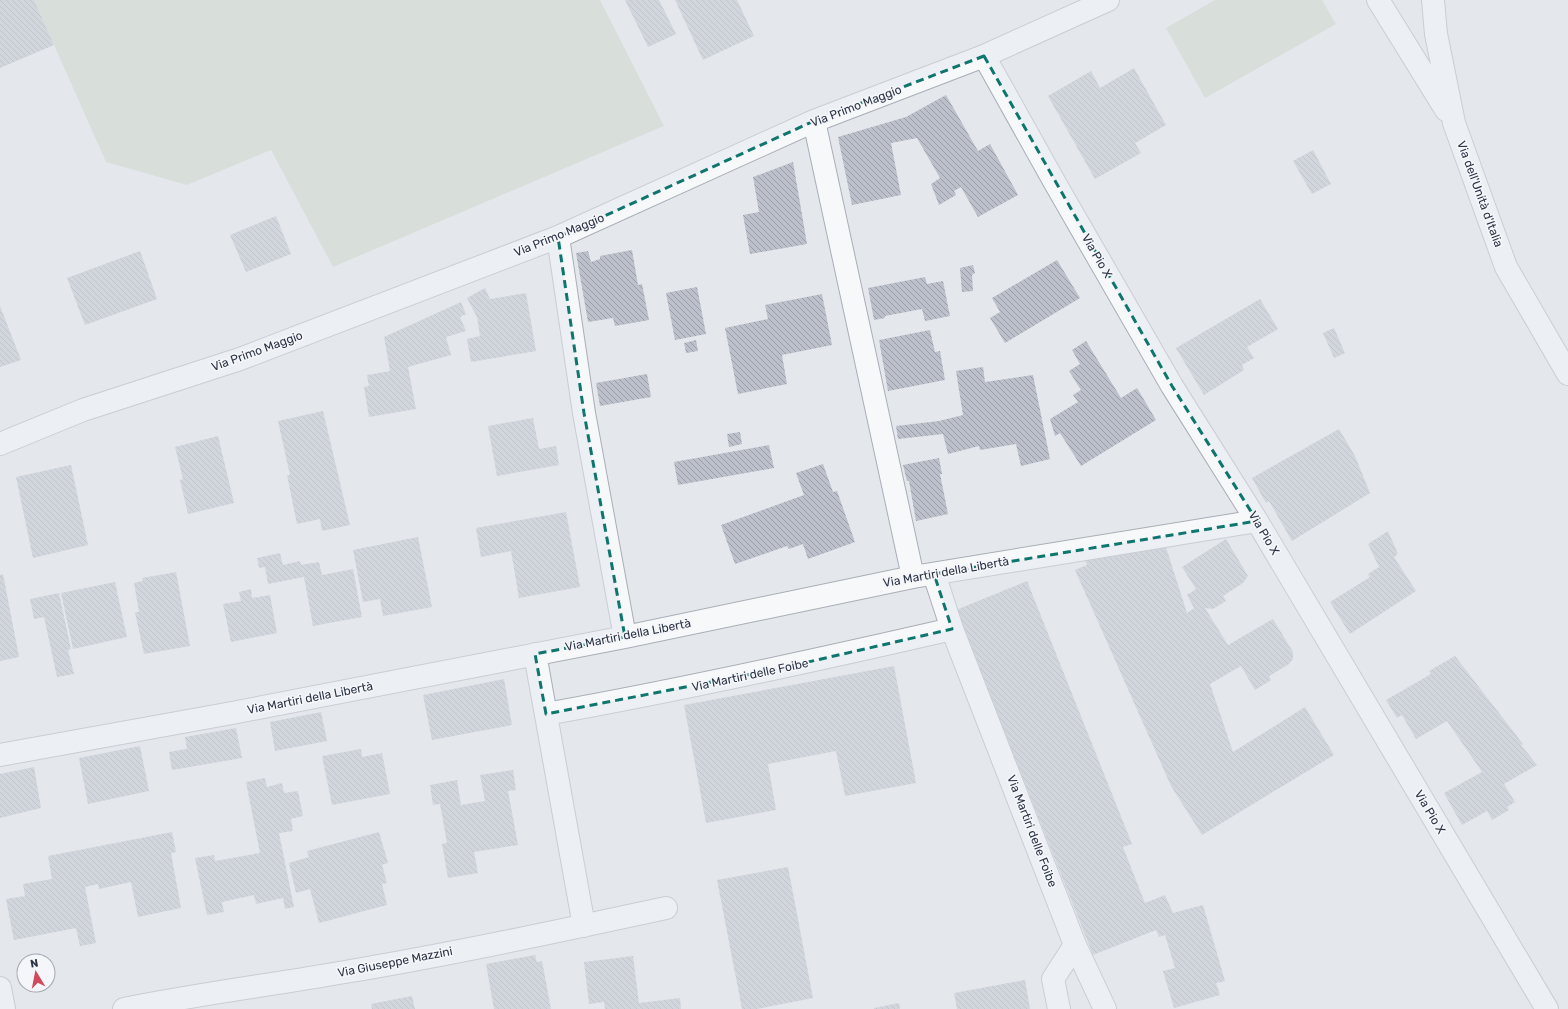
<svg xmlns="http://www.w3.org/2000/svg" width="1568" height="1009" viewBox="0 0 1568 1009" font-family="Rubik,sans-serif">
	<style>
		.green { fill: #c9d6c5 }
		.building { fill: url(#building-back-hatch) }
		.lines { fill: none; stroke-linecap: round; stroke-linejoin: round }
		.street-casing { stroke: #a9aeb7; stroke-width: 24 }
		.street { stroke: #f7f8fa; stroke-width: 22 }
		.marked { fill: none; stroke: #0f766e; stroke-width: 3; stroke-dasharray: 8 5; stroke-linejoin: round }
		.labels { text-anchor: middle; stroke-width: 3.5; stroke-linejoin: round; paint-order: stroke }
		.street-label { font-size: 12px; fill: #2b3445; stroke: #f4f6f9 }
	</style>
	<defs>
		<pattern id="building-back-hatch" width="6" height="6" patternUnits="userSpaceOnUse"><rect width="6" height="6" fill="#bbc0ca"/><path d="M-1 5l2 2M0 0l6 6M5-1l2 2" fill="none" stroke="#989da6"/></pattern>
	</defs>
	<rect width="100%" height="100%" fill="#e4e7ec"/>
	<path class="green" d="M 34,0 L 600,0 L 664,126 L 333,267 L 271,150 L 187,185 L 106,162 Z
		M 1215,0 L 1322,0 L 1336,24 L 1205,98 L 1166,28 Z"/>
	<path class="building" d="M 0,0 L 34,0 L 54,45 L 0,68 Z
		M 625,0 L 659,0 L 676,34 L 648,47 Z
		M 675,0 L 737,0 L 754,36 L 703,60 Z
		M 1134,68 L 1166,125 L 1135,143 L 1141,153 L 1095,179 L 1048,96 L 1091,71 L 1100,88 Z
		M 946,95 L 978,151 L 990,144 L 1018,195 L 978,217 L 961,187 L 954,191 L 956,195 L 939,205 L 931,184 L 940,178 L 917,138 L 891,143 L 901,195 L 852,205 L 838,137 L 906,117 Z
		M 1313,150 L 1331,184 L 1312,194 L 1293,161 Z
		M 793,162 L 807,244 L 750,254 L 743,215 L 759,212 L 753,177 Z
		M 276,216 L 291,254 L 246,272 L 230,235 Z
		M 632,250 L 638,285 L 642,284 L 649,320 L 615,326 L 613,318 L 588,322 L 576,253 L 588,251 L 591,262 L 600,259 L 600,256 Z
		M 140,251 L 157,299 L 85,325 L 67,278 Z
		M 1057,260 L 1080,298 L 1005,343 L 990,318 L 1000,312 L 992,298 Z
		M 973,265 L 975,273 L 972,275 L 973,291 L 962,292 L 960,268 Z
		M 925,277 L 927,284 L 943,281 L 950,316 L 925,321 L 922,309 L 885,316 L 885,318 L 874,320 L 868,288 Z
		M 697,287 L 706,334 L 675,340 L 666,293 Z
		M 485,288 L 490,299 L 526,293 L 536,351 L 471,362 L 467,339 L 480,336 L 477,317 L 467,298 Z
		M 822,294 L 832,345 L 782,355 L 787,384 L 738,394 L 725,328 L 768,319 L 765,305 Z
		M 1260,299 L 1278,329 L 1247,347 L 1254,358 L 1242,365 L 1244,370 L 1204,395 L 1176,348 Z
		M 461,302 L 466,314 L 460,317 L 466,331 L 446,337 L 451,355 L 408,367 L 416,409 L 369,417 L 364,387 L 369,386 L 367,375 L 390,371 L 384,337 Z
		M 0,306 L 21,360 L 0,367 Z
		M 1334,328 L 1345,353 L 1334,358 L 1323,333 Z
		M 930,330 L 935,352 L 940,351 L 945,380 L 888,391 L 879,340 Z
		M 696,340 L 698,351 L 686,353 L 684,343 Z
		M 1086,341 L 1121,398 L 1137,388 L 1156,420 L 1081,466 L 1060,433 L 1055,436 L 1050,419 L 1078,402 L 1073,395 L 1081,390 L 1069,371 L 1080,364 L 1072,350 Z
		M 983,367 L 985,382 L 1033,375 L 1050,459 L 1021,466 L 1016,444 L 980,450 L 979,446 L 948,454 L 943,434 L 898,439 L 896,426 L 939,421 L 963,415 L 956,371 Z
		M 647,374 L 651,397 L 600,406 L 596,383 Z
		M 323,411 L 350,525 L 322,531 L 320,519 L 297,524 L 287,475 L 290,475 L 278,421 Z
		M 533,418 L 539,449 L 556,446 L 559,465 L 497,476 L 488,426 Z
		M 1339,429 L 1355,456 L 1370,493 L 1292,541 L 1269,501 L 1266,503 L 1252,478 Z
		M 740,432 L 742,444 L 729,447 L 727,434 Z
		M 218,436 L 234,503 L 188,514 L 180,480 L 183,479 L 175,447 Z
		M 769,445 L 774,468 L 678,485 L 674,462 Z
		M 939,458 L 942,474 L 940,474 L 948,514 L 916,521 L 909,481 L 907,481 L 903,465 Z
		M 823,464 L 833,492 L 837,491 L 855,542 L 808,559 L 803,544 L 789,549 L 787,546 L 735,564 L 721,525 L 804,495 L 796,473 Z
		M 71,465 L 88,545 L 33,558 L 16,477 Z
		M 566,512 L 580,587 L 519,598 L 511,551 L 481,557 L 476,528 Z
		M 1388,531 L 1398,554 L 1394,557 L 1416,591 L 1350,634 L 1330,602 L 1370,577 L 1368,574 L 1379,567 L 1368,544 Z
		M 418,537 L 432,607 L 383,616 L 380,599 L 363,602 L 353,550 Z
		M 1163,538 L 1187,613 L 1194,608 L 1187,595 L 1196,589 L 1182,567 L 1226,539 L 1248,576 L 1243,583 L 1223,596 L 1226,601 L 1213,609 L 1205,608 L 1228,645 L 1273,619 L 1293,652 L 1293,659 L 1289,664 L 1269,676 L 1271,680 L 1255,690 L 1241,666 L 1210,684 L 1233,752 L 1305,707 L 1334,755 L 1202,835 L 1171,786 L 1075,570 L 1087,565 L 1083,555 Z
		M 280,553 L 283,565 L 300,561 L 301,565 L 319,562 L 322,575 L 353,569 L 362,617 L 313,626 L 304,577 L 268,584 L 265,567 L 259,568 L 257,558 Z
		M 176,572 L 190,646 L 144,654 L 135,612 L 139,612 L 134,583 L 143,581 L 142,578 Z
		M 3,574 L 19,657 L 0,661 L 0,575 Z
		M 1027,581 L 1132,844 L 1123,847 L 1145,903 L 1165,895 L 1173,913 L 1203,905 L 1225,981 L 1216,983 L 1220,995 L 1174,1008 L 1163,971 L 1175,968 L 1165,935 L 1159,937 L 1156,930 L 1093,955 L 956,610 Z
		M 115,582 L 127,637 L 73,649 L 61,593 Z
		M 251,589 L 252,598 L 270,595 L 277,633 L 231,642 L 223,604 L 241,601 L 239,592 Z
		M 59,593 L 71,649 L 68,650 L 74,674 L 57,677 L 44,617 L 34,619 L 30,599 Z
		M 1455,656 L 1523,744 L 1521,745 L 1537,765 L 1504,784 L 1515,802 L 1507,807 L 1509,810 L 1492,820 L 1487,811 L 1462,825 L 1444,793 L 1482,772 L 1447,721 L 1416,739 L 1402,715 L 1397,718 L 1386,700 L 1431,674 L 1429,671 Z
		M 894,666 L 916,783 L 845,796 L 836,751 L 768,764 L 776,810 L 706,823 L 684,705 Z
		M 504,679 L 512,725 L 432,740 L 423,695 Z
		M 321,712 L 327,741 L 275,751 L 270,722 Z
		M 236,728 L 242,758 L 172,770 L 169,752 L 187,749 L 185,737 Z
		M 140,746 L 149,791 L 88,804 L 79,758 Z
		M 361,749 L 362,757 L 382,753 L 390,794 L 332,805 L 322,756 Z
		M 34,767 L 41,808 L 0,818 L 0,774 Z
		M 513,770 L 516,790 L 508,791 L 518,845 L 474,852 L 478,873 L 448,878 L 442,844 L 447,843 L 440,804 L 433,805 L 430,785 L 457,780 L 461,805 L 485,801 L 480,775 Z
		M 265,778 L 267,787 L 282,783 L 284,793 L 298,791 L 303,816 L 291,819 L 293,831 L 279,833 L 294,907 L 285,909 L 283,898 L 256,904 L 254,895 L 222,902 L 224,912 L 207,915 L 195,858 L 214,855 L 215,861 L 260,853 L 246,782 Z
		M 172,832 L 176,852 L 171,853 L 181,908 L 138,917 L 131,882 L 99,889 L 98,884 L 85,887 L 96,943 L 80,946 L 76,928 L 14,940 L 6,899 L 25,896 L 23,884 L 52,879 L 48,856 Z
		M 379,832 L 388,863 L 382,865 L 387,883 L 382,884 L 387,905 L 319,923 L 310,889 L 296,893 L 289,863 L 309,857 L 307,851 Z
		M 788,867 L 813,998 L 757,1009 L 742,1009 L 717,880 Z
		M 535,955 L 537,962 L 542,961 L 551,1009 L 494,1009 L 486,964 Z
		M 633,956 L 639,1003 L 680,998 L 681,1009 L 605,1009 L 604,1002 L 589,1004 L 584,962 Z
		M 1025,980 L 1030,1009 L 957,1009 L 954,993 Z
		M 412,996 L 415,1009 L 372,1009 L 371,1004 Z
		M 899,1003 L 900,1009 L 874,1009 L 874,1008 Z"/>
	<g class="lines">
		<defs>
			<path id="street" d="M 1378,0 L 1446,110
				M 1433,0 L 1436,34 L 1454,123 L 1506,267 L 1568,374
				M 984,56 L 1055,183 L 1172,386 L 1257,521 L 1547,1009
				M 814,121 L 913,577
				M 558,237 L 584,413 L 625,637
				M 0,444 L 83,410 L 240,359 L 558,237 L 814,121 L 984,56 L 1108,0
				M 934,574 L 952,629 L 1075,945 L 1105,1009
				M 535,654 L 584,926
				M 546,714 C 682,690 817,660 952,629
				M 0,755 L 232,713 L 625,637 L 913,577 L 1257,521
				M 0,988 L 4,1009
				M 124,1009 C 197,994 271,985 345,972 C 452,954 559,931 666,908
				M 1059,1009 L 1053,979 L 1075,945"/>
		</defs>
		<use href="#street" class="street-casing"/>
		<use href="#street" class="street"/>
	</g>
	<path d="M0 0H1568V1009H0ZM 984,56 L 1172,386 L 1257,521 L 934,574 L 952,629 L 773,670 L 546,714 L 535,654 L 625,637 L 584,413 L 558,237 L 814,121 Z" fill="#e4e7ec" fill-opacity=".55" fill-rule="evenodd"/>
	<path class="marked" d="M 984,56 L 1172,386 L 1257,521 L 934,574 L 952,629 L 773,670 L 546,714 L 535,654 L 625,637 L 584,413 L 558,237 L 814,121 Z"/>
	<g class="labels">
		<g class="street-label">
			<text transform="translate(856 106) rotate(-21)" y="4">Via Primo Maggio</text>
			<text transform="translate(1480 194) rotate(70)" y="4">Via dell'Unità d'Italia</text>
			<text transform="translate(559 235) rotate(-22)" y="4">Via Primo Maggio</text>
			<text transform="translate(1097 256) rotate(60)" y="4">Via Pio X</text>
			<text transform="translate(257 351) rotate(-20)" y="4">Via Primo Maggio</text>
			<text transform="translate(1264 533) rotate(59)" y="4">Via Pio X</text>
			<text transform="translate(946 572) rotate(-10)" y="4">Via Martiri della Libertà</text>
			<text transform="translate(628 635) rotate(-11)" y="4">Via Martiri della Libertà</text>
			<text transform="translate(750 675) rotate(-12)" y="4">Via Martiri delle Foibe</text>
			<text transform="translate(310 698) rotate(-11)" y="4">Via Martiri della Libertà</text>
			<text transform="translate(1430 812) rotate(59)" y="4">Via Pio X</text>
			<text transform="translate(1032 831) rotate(69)" y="4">Via Martiri delle Foibe</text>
			<text transform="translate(395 962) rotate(-11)" y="4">Via Giuseppe Mazzini</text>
		</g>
	</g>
	<g transform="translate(36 973) rotate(350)"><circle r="19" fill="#f4f6f9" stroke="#a4a8b1"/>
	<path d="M0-3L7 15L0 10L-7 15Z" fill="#d1495b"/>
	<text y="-6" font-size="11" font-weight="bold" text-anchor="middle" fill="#2b3445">N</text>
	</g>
</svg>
